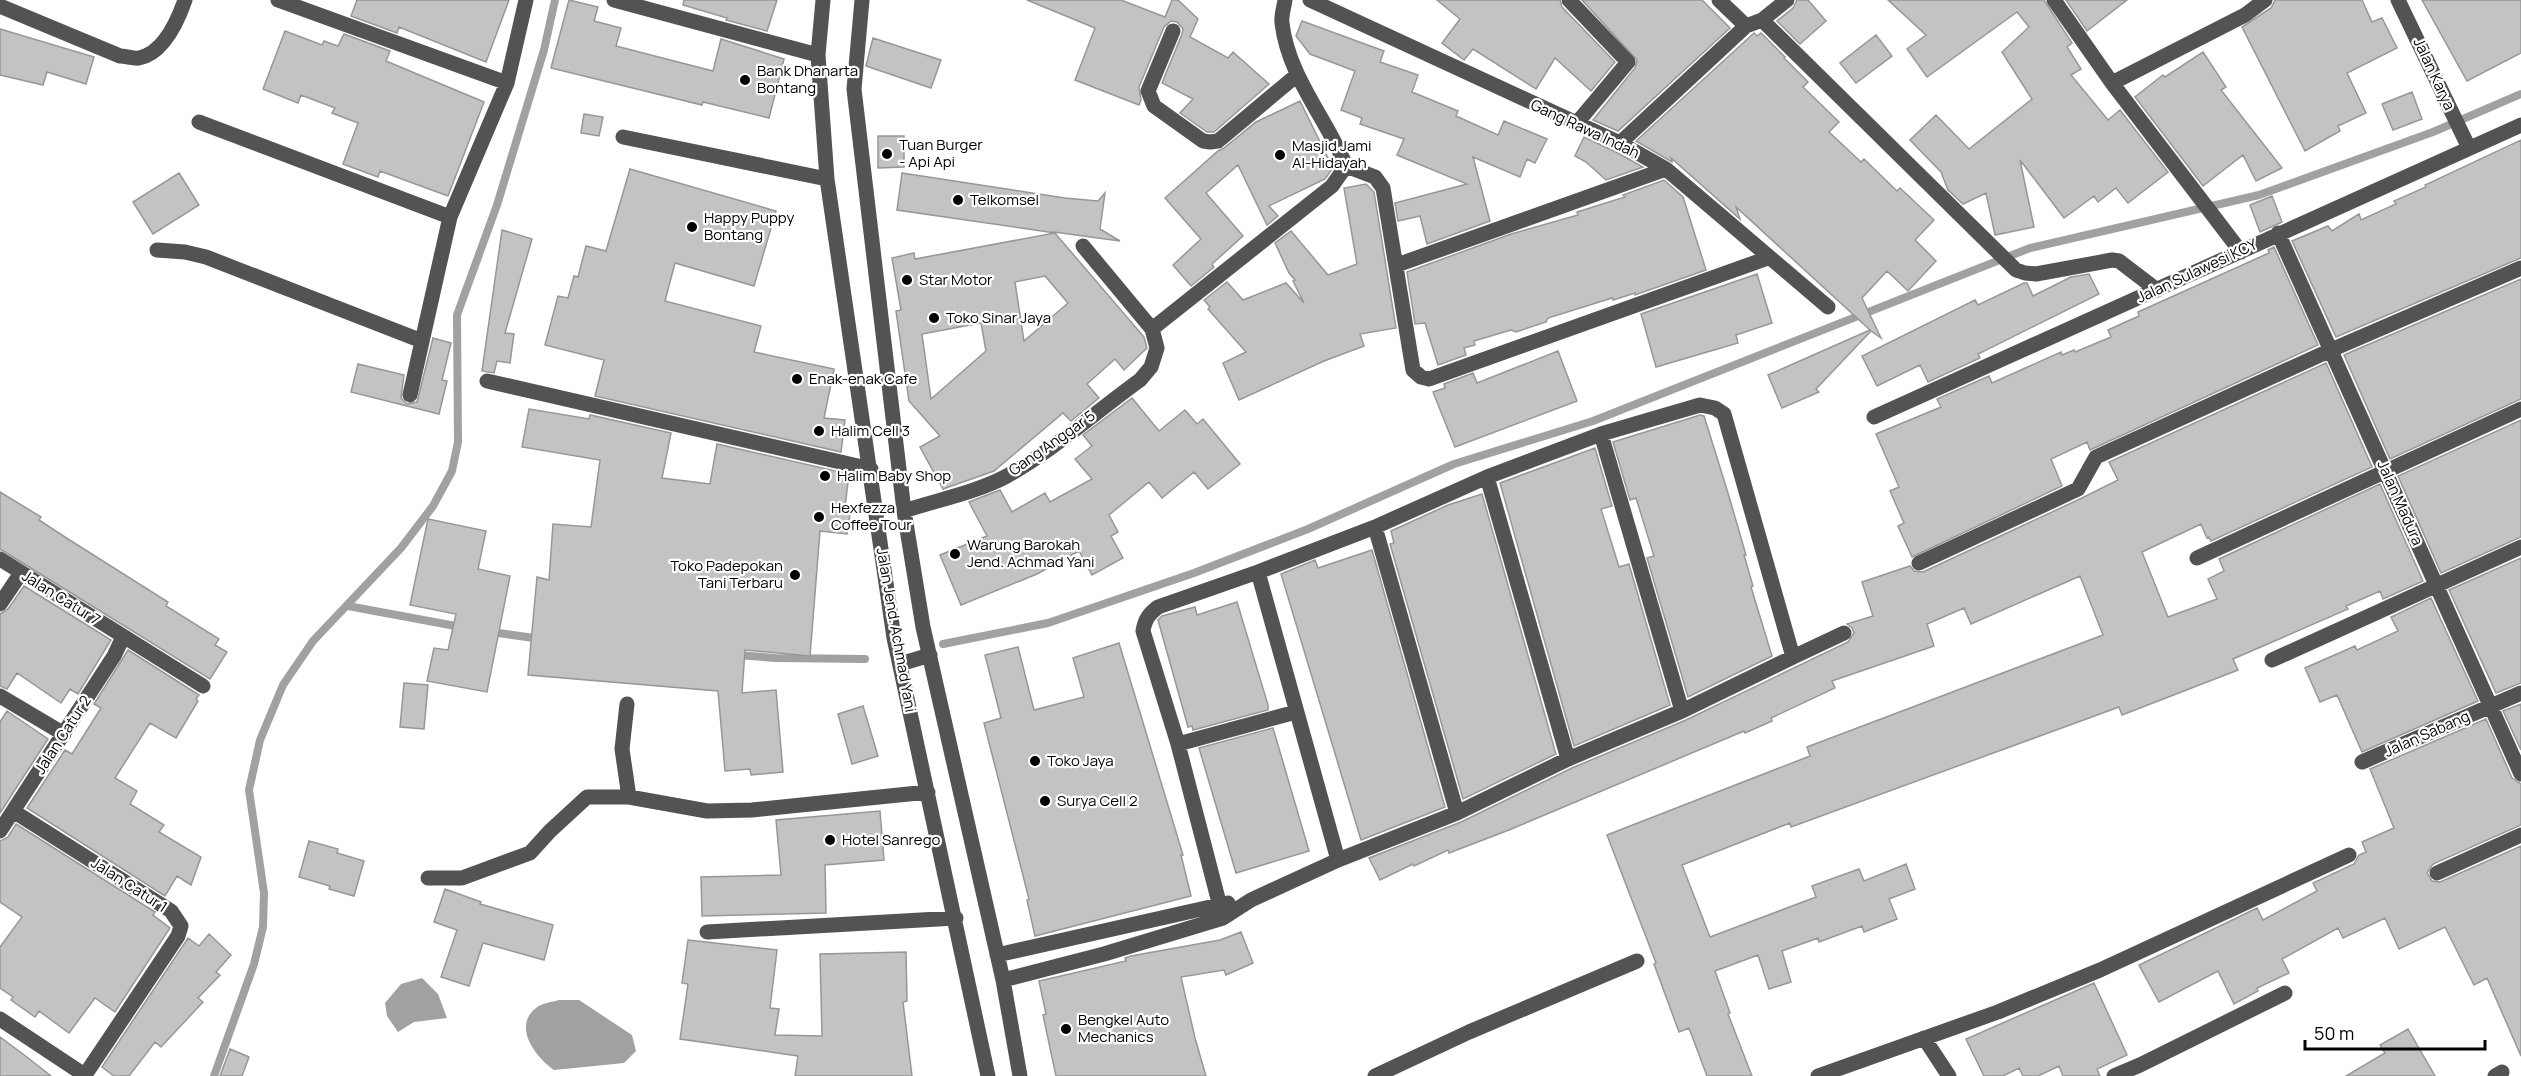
<svg xmlns="http://www.w3.org/2000/svg" width="2521" height="1076" viewBox="0 0 2521 1076" font-family="Manrope,sans-serif">
	<style>
		.water { fill: #a1a1a1 }
		.lines { fill: none; stroke-linecap: round; stroke-linejoin: round }
		.stream { stroke: #a1a1a1; stroke-width: 8 }
		.building { fill: #c3c3c3; stroke: #979797; stroke-width: 1.5; fill-rule: evenodd }
		.minor { stroke: #535353; stroke-width: 15 }
		.poi-dot { fill: #000; stroke: #fff; stroke-width: 2 }
		.labels { text-anchor: middle; stroke-width: 4.5; stroke-linejoin: round; paint-order: stroke }
		.poi-label { font-size: 15px; fill: #000; stroke: #fff; text-anchor: start }
		.street-label { font-size: 15px; fill: #000; stroke: #fff }
	</style>
	<rect width="100%" height="100%" fill="#fff"/>
	<path class="water" d="M 422,978 L 438,994 L 447,1018 L 414,1022 L 398,1032 L 387,1016 L 385,1003 L 401,984 Z
		M 559,1000 L 579,1000 L 632,1035 L 636,1051 L 624,1063 L 554,1070 C 536,1057 512,1027 536,1008 C 542,1003 552,1002 559,1000 Z"/>
	<g class="lines">
		<path class="stream" d="M 348,606 L 461,627
			M 491,632 L 541,639
			M 943,644 L 1048,623 L 1194,573 L 1308,529 L 1454,464 L 1593,421 L 2030,248 L 2259,195 L 2433,132 L 2521,94
			M 736,655 L 776,658 L 865,659
			M 214,1076 L 254,964 L 263,927 L 264,893 L 249,790 L 260,740 L 283,685 L 313,641 L 401,548 L 433,506 L 452,471 L 458,442 L 457,315 L 497,205 L 544,50 L 555,0"/>
	</g>
	<path class="building" d="M 357,0 L 509,0 L 486,62 L 399,27 L 397,33 L 351,16 Z
		M 569,0 L 598,7 L 594,21 L 621,28 L 616,46 L 713,71 L 721,39 L 784,59 L 769,118 L 703,102 L 702,105 L 551,68 Z
		M 684,0 L 777,0 L 767,31 L 726,20 L 727,18 L 683,5 Z
		M 1027,0 L 1121,0 L 1165,17 L 1172,0 L 1178,0 L 1198,19 L 1190,37 L 1228,58 L 1233,52 L 1269,84 L 1214,132 L 1207,132 L 1180,113 L 1193,99 L 1162,83 L 1182,34 L 1183,29 L 1177,22 L 1171,21 L 1164,27 L 1139,87 L 1141,100 L 1139,105 L 1075,80 L 1095,28 Z
		M 1437,0 L 1560,0 L 1562,7 L 1615,62 L 1591,91 L 1555,58 L 1536,89 L 1473,49 L 1464,60 L 1442,43 L 1460,19 Z
		M 1582,0 L 1702,0 L 1730,28 L 1618,131 L 1593,120 L 1635,68 L 1637,60 Z
		M 1797,0 L 1808,0 L 1826,21 L 1800,44 L 1777,21 L 1793,8 Z
		M 1888,0 L 2044,0 L 2072,43 L 2067,47 L 2081,69 L 2071,75 L 2108,120 L 2120,110 L 2168,172 L 2128,203 L 2116,188 L 2098,202 L 2094,196 L 2064,218 L 2020,160 L 2034,227 L 1995,235 L 1986,193 L 1963,204 L 1948,190 L 1941,172 L 1910,140 L 1936,115 L 1969,149 L 2032,99 L 2002,52 L 2029,27 L 2017,12 L 1927,77 L 1907,49 L 1926,35 Z
		M 2066,0 L 2127,0 L 2087,31 Z
		M 2275,0 L 2362,0 L 2372,22 L 2382,18 L 2397,48 L 2347,73 L 2366,113 L 2338,126 L 2340,131 L 2305,151 L 2242,27 L 2271,8 Z
		M 2422,0 L 2521,0 L 2521,53 L 2467,81 Z
		M 1302,21 L 1384,51 L 1380,62 L 1418,75 L 1412,92 L 1458,111 L 1456,116 L 1498,135 L 1504,121 L 1547,139 L 1535,163 L 1527,159 L 1520,177 L 1473,157 L 1490,221 L 1427,244 L 1420,216 L 1398,221 L 1395,203 L 1467,184 L 1397,155 L 1404,139 L 1360,124 L 1362,118 L 1341,110 L 1355,71 L 1310,54 L 1296,36 Z
		M 0,29 L 94,57 L 86,84 L 47,72 L 43,85 L 0,75 Z
		M 285,31 L 322,45 L 324,41 L 338,46 L 344,34 L 390,51 L 386,61 L 484,102 L 448,196 L 380,171 L 378,177 L 343,164 L 358,123 L 332,113 L 335,108 L 301,95 L 298,103 L 263,89 Z
		M 1754,33 L 1757,36 L 1761,33 L 1785,57 L 1784,58 L 1808,82 L 1803,87 L 1839,122 L 1829,132 L 1861,162 L 1864,159 L 1897,191 L 1900,188 L 1934,220 L 1915,240 L 1936,261 L 1908,291 L 1887,271 L 1862,298 L 1881,338 L 1871,331 L 1816,389 L 1819,392 L 1782,408 L 1768,375 L 1870,330 L 1736,207 L 1740,219 L 1671,158 L 1672,162 L 1636,141 Z
		M 1876,35 L 1892,56 L 1856,83 L 1840,63 Z
		M 873,38 L 941,60 L 931,88 L 866,66 Z
		M 2203,52 L 2226,87 L 2221,90 L 2282,168 L 2256,181 L 2243,155 L 2203,186 L 2135,97 L 2163,75 L 2165,77 Z
		M 2412,92 L 2422,119 L 2393,130 L 2382,104 Z
		M 1300,101 L 1333,168 L 1325,179 L 1269,206 L 1278,216 L 1267,225 L 1238,165 L 1206,193 L 1243,236 L 1212,264 L 1214,267 L 1191,286 L 1173,265 L 1201,239 L 1165,198 L 1218,151 L 1224,148 L 1256,122 Z
		M 584,114 L 603,117 L 599,136 L 581,133 Z
		M 878,136 L 904,136 L 904,167 L 878,168 Z
		M 1584,137 L 1616,152 L 1643,167 L 1606,180 L 1586,162 L 1575,156 Z
		M 2521,140 L 2521,258 L 2336,337 L 2292,241 L 2328,226 L 2332,231 L 2359,214 L 2361,220 L 2396,204 L 2394,201 L 2426,187 L 2425,185 Z
		M 630,169 L 776,211 L 754,286 L 675,263 L 665,301 L 761,326 L 754,352 L 834,369 L 824,418 L 845,420 L 841,452 L 595,396 L 604,360 L 545,345 L 558,296 L 568,298 L 574,276 L 578,277 L 586,246 L 606,251 Z
		M 179,173 L 199,205 L 153,234 L 133,202 Z
		M 902,173 L 1065,198 L 1098,201 L 1105,193 L 1100,229 L 1120,241 L 1054,232 L 1144,337 L 1147,348 L 1124,370 L 1115,359 L 1087,384 L 1099,398 L 1071,421 L 1063,413 L 994,471 L 943,489 L 920,447 L 940,436 L 909,401 L 896,311 L 901,310 L 892,258 L 914,253 L 915,259 L 1055,233 L 897,210 ZM 1045,276 L 1068,303 L 1024,341 L 1015,282 ZM 981,323 L 986,351 L 931,399 L 922,334 Z
		M 1664,180 L 1683,197 L 1706,270 L 1635,295 L 1635,293 L 1613,300 L 1612,298 L 1548,318 L 1546,322 L 1516,332 L 1511,330 L 1474,341 L 1475,345 L 1464,348 L 1466,355 L 1438,365 L 1425,323 L 1415,324 L 1407,272 L 1511,234 L 1578,215 L 1577,212 L 1625,197 L 1623,195 Z
		M 1366,184 L 1374,192 L 1396,328 L 1360,334 L 1364,346 L 1324,361 L 1239,400 L 1223,363 L 1246,352 L 1208,309 L 1210,307 L 1204,300 L 1227,282 L 1243,300 L 1286,283 L 1304,303 L 1293,281 L 1295,280 L 1289,273 L 1275,243 L 1291,231 L 1328,275 L 1357,264 L 1344,188 Z
		M 2272,196 L 2282,222 L 2260,232 L 2250,205 Z
		M 502,230 L 532,239 L 505,333 L 514,334 L 510,363 L 497,361 L 494,373 L 482,371 Z
		M 2274,247 L 2318,345 L 2090,450 L 2087,442 L 2051,459 L 2062,486 L 1912,557 L 1898,526 L 1904,523 L 1890,491 L 1899,487 L 1876,434 L 1941,407 L 1937,399 L 1989,376 L 1992,383 L 2061,352 L 2062,355 L 2074,350 L 2075,352 L 2111,337 L 2108,330 L 2139,316 L 2138,312 L 2269,253 L 2268,250 Z
		M 1757,274 L 1772,323 L 1736,335 L 1738,343 L 1656,367 L 1641,314 Z
		M 2089,274 L 2099,294 L 1978,354 L 1980,358 L 1928,382 L 1920,365 L 1877,386 L 1862,356 L 1975,300 L 1978,305 L 2024,283 L 2027,283 L 2033,296 L 2071,277 Z
		M 2521,279 L 2521,399 L 2390,459 L 2344,355 Z
		M 433,338 L 451,343 L 442,380 L 447,381 L 439,414 L 351,392 L 358,364 L 404,375 L 401,398 L 407,404 L 417,402 Z
		M 1558,351 L 1577,401 L 1455,447 L 1433,392 L 1445,388 L 1444,384 L 1473,373 L 1477,383 Z
		M 2326,363 L 2372,467 L 2211,541 L 2209,537 L 2207,538 L 2201,524 L 2142,552 L 2168,617 L 2217,599 L 2208,579 L 2224,571 L 2219,559 L 2380,484 L 2423,581 L 2383,599 L 2380,591 L 2346,606 L 2348,609 L 2233,659 L 2238,670 L 2122,715 L 2119,707 L 1791,827 L 1790,823 L 1682,865 L 1710,937 L 1816,897 L 1812,886 L 1859,869 L 1864,881 L 1906,864 L 1915,889 L 1889,899 L 1897,919 L 1864,932 L 1862,926 L 1819,942 L 1818,938 L 1782,951 L 1791,982 L 1769,989 L 1758,955 L 1715,971 L 1730,1013 L 1728,1014 L 1752,1076 L 1707,1076 L 1689,1028 L 1679,1032 L 1654,964 L 1656,963 L 1607,835 L 1810,756 L 1807,747 L 2103,635 L 2080,576 L 1971,624 L 1964,608 L 1927,624 L 1934,646 L 1832,681 L 1835,688 L 1771,718 L 1772,721 L 1745,733 L 1744,731 L 1509,830 L 1449,853 L 1448,850 L 1414,866 L 1413,864 L 1380,880 L 1369,858 L 1461,822 L 1572,768 L 1686,720 L 1848,642 L 1854,633 L 1852,628 L 1847,624 L 1873,616 L 1862,582 L 1910,566 L 1914,571 L 1923,572 L 2082,498 L 2118,480 L 2109,462 Z
		M 1132,398 L 1159,431 L 1185,410 L 1197,424 L 1203,419 L 1240,464 L 1208,489 L 1194,472 L 1162,498 L 1149,482 L 1109,515 L 1118,532 L 1111,536 L 1123,558 L 1092,575 L 1079,551 L 1037,574 L 961,605 L 940,555 L 987,536 L 969,502 L 1000,490 L 1012,512 L 1045,493 L 1050,502 L 1092,479 L 1075,459 L 1092,446 L 1083,435 Z
		M 529,409 L 589,419 L 590,415 L 671,433 L 662,478 L 710,484 L 717,444 L 849,474 L 845,507 L 851,508 L 847,534 L 820,531 L 810,656 L 745,650 L 742,693 L 776,690 L 783,772 L 751,775 L 750,769 L 725,771 L 718,691 L 528,675 L 537,577 L 549,580 L 553,524 L 591,527 L 600,460 L 522,447 Z
		M 1700,415 L 1704,416 L 1728,493 L 1746,555 L 1744,555 L 1753,586 L 1751,587 L 1772,656 L 1688,697 L 1647,558 L 1654,556 L 1636,498 L 1630,500 L 1613,442 Z
		M 2521,420 L 2521,537 L 2441,573 L 2398,476 Z
		M 1595,448 L 1612,506 L 1601,509 L 1619,567 L 1629,564 L 1670,705 L 1574,746 L 1500,483 Z
		M 0,492 L 41,517 L 39,520 L 68,539 L 168,602 L 166,606 L 219,639 L 215,645 L 227,652 L 210,679 L 0,549 Z
		M 1482,494 L 1556,754 L 1463,799 L 1390,544 L 1394,543 L 1391,531 L 1448,505 Z
		M 428,519 L 486,531 L 478,569 L 510,576 L 487,692 L 427,681 L 434,648 L 448,650 L 456,614 L 410,605 Z
		M 1372,550 L 1445,807 L 1361,840 L 1281,574 L 1315,560 L 1318,568 Z
		M 2521,558 L 2521,683 L 2496,693 L 2449,590 Z
		M 24,586 L 111,640 L 78,694 L 70,689 L 61,703 L 17,673 L 7,689 L 0,686 L 0,614 L 8,609 Z
		M 2431,598 L 2478,701 L 2362,752 L 2337,695 L 2320,702 L 2305,668 L 2355,646 L 2357,650 L 2398,631 L 2391,617 Z
		M 1237,602 L 1268,705 L 1268,710 L 1193,730 L 1192,726 L 1188,727 L 1158,620 L 1162,616 L 1195,607 L 1197,615 Z
		M 1119,643 L 1183,855 L 1181,855 L 1191,896 L 1035,936 L 1027,900 L 1029,899 L 984,723 L 1001,718 L 985,655 L 1018,647 L 1034,710 L 1084,697 L 1073,658 Z
		M 128,650 L 199,695 L 196,699 L 198,701 L 176,738 L 150,723 L 115,778 L 137,791 L 130,804 L 164,825 L 159,832 L 201,857 L 191,885 L 177,876 L 165,896 L 27,808 L 65,750 L 72,754 L 101,708 L 94,704 Z
		M 404,683 L 428,685 L 424,729 L 400,727 Z
		M 2521,704 L 2521,750 L 2503,711 Z
		M 863,706 L 878,756 L 852,764 L 838,714 Z
		M 7,711 L 48,739 L 0,813 L 0,722 Z
		M 2486,719 L 2512,778 L 2521,784 L 2521,825 L 2433,864 L 2427,873 L 2432,881 L 2440,882 L 2521,846 L 2521,1056 L 2487,978 L 2474,985 L 2445,927 L 2399,949 L 2385,918 L 2343,938 L 2338,928 L 2282,959 L 2289,973 L 2257,988 L 2258,991 L 2234,1004 L 2218,971 L 2159,1002 L 2139,965 L 2257,908 L 2263,920 L 2317,891 L 2313,883 L 2354,864 L 2359,855 L 2366,852 L 2362,842 L 2394,828 L 2370,769 Z
		M 1273,728 L 1309,851 L 1236,873 L 1199,748 Z
		M 880,811 L 884,860 L 825,865 L 826,913 L 702,916 L 701,877 L 781,875 L 776,820 Z
		M 16,824 L 155,912 L 153,915 L 170,928 L 115,1012 L 95,998 L 69,1033 L 39,1011 L 35,1017 L 11,1000 L 13,997 L 0,988 L 0,947 L 22,917 L 0,902 L 0,841 L 8,837 Z
		M 309,841 L 338,849 L 337,853 L 364,861 L 354,896 L 329,889 L 330,886 L 299,877 Z
		M 445,889 L 481,902 L 480,904 L 553,925 L 544,960 L 483,943 L 469,986 L 441,977 L 457,930 L 434,922 Z
		M 1241,932 L 1253,963 L 1226,975 L 1224,970 L 1181,977 L 1195,1038 L 1206,1076 L 1056,1076 L 1043,1015 L 1046,1014 L 1039,981 L 1126,961 L 1125,958 L 1131,956 L 1220,940 Z
		M 209,934 L 231,955 L 216,972 L 220,975 L 198,998 L 203,1002 L 161,1047 L 155,1042 L 129,1076 L 114,1076 L 102,1067 L 188,938 L 199,946 Z
		M 688,940 L 777,950 L 770,1008 L 779,1009 L 775,1035 L 822,1036 L 820,954 L 906,952 L 907,1001 L 903,1002 L 912,1076 L 795,1076 L 798,1056 L 680,1039 L 688,984 L 682,983 Z
		M 2094,983 L 2127,1055 L 2097,1069 L 2100,1076 L 2063,1076 L 2059,1066 L 2038,1076 L 2023,1076 L 2019,1068 L 2003,1076 L 1984,1076 L 1966,1039 Z
		M 2408,1029 L 2435,1076 L 2346,1076 L 2385,1053 L 2380,1045 Z
		M 0,1037 L 23,1054 L 51,1076 L 0,1076 Z
		M 230,1049 L 249,1057 L 242,1076 L 220,1076 Z"/>
	<g class="lines">
		<path class="minor" d="M 278,0 L 507,83 L 526,0
			M 614,0 L 818,55
			M 823,0 L 818,55 L 827,179 L 894,638 L 988,1076
			M 862,0 L 854,89 L 904,511 L 923,627 L 1003,980 L 1020,1076
			M 1310,0 L 1620,143 L 1666,169 L 1828,307
			M 1569,0 L 1628,62 L 1576,124
			M 1719,0 L 1746,26
			M 2054,0 L 2112,83 L 2241,252
			M 2398,0 L 2469,148
			M 0,6 L 120,56 C 126,56 134,59 139,58 C 164,53 178,20 185,0
			M 1762,20 L 1787,0
			M 1173,31 L 1148,91 L 1154,106 L 1203,141 L 1210,142 L 1218,141 L 1297,75
			M 2112,83 L 2245,15 L 2265,0
			M 199,122 L 450,217
			M 623,137 L 827,179
			M 1620,143 L 1746,26 L 1762,20 L 2016,270 L 2025,273 L 2036,274 L 2112,260 L 2119,261 L 2157,290
			M 1346,166 L 1375,177 L 1383,188 L 1413,370 L 1421,377 L 1429,379 L 1768,258
			M 2278,233 L 2521,774
			M 157,250 L 185,252 L 206,257 L 422,341
			M 1397,265 L 1666,169
			M 1152,329 L 1332,186 L 1346,166 C 1326,118 1288,76 1282,23 C 1281,16 1284,7 1285,0
			M 487,381 L 871,469
			M 410,395 L 450,217 L 507,83
			M 1874,417 L 2521,125
			M 1601,434 L 1682,711
			M 1487,477 L 1568,759
			M 904,511 C 937,500 974,493 1005,477 C 1051,452 1097,411 1140,380 L 1151,367 L 1157,348 L 1152,329 L 1083,246
			M 1375,527 L 1457,813
			M 2197,558 L 2521,409
			M 0,559 L 203,686
			M 1919,563 L 2078,489 L 2096,457 L 2331,350 L 2521,268
			M 1258,572 L 1338,860
			M 0,604 L 21,573
			M 1793,657 L 1844,633
			M 2272,660 L 2521,547
			M 900,664 L 930,655
			M 0,696 L 64,734
			M 627,704 L 622,749 L 629,797
			M 1178,744 L 1296,712
			M 2362,762 L 2521,693
			M 13,811 L 171,911 L 181,926 L 178,936 L 85,1075
			M 0,831 L 114,656 L 123,637
			M 2437,873 L 2521,835
			M 428,878 L 462,878 L 530,853 L 550,831 L 587,797 L 629,797 L 707,811 L 752,810 L 928,792
			M 707,932 L 956,918
			M 997,955 L 1228,903
			M 1003,980 L 1104,954 L 1223,918 L 1251,900 L 1338,860 L 1457,813 L 1568,759 L 1682,711 L 1793,657 L 1724,414 L 1715,408 L 1700,405 L 1601,434 L 1487,477 L 1375,527 L 1258,572 L 1158,607 C 1149,614 1145,619 1143,631 L 1178,744 L 1223,918
			M 0,1019 L 86,1076
			M 1924,1038 L 1949,1076
			M 1375,1076 L 1469,1032 L 1637,961
			M 1818,1076 L 1998,1012 L 2100,970 L 2349,855
			M 2114,1076 L 2140,1065 L 2285,993
			M 2495,1076 L 2502,1072"/>
	</g>
	<g class="poi-dot">
		<circle cx="745" cy="80" r="6"/>
		<circle cx="887" cy="154" r="6"/>
		<circle cx="1280" cy="155" r="6"/>
		<circle cx="958" cy="200" r="6"/>
		<circle cx="692" cy="227" r="6"/>
		<circle cx="907" cy="280" r="6"/>
		<circle cx="934" cy="318" r="6"/>
		<circle cx="797" cy="379" r="6"/>
		<circle cx="819" cy="431" r="6"/>
		<circle cx="825" cy="476" r="6"/>
		<circle cx="819" cy="517" r="6"/>
		<circle cx="955" cy="554" r="6"/>
		<circle cx="795" cy="575" r="6"/>
		<circle cx="1035" cy="761" r="6"/>
		<circle cx="1045" cy="801" r="6"/>
		<circle cx="830" cy="840" r="6"/>
		<circle cx="1066" cy="1029" r="6"/>
	</g>
	<g class="labels">
		<g class="poi-label">
			<text x="757" y="76">Bank Dhanarta<tspan x="757" dy="17">Bontang</tspan></text>
			<text x="899" y="150">Tuan Burger<tspan x="899" dy="17">- Api Api</tspan></text>
			<text x="1292" y="151">Masjid Jami<tspan x="1292" dy="17">Al-Hidayah</tspan></text>
			<text x="970" y="205">Telkomsel</text>
			<text x="704" y="223">Happy Puppy<tspan x="704" dy="17">Bontang</tspan></text>
			<text x="919" y="285">Star Motor</text>
			<text x="946" y="323">Toko Sinar Jaya</text>
			<text x="809" y="384">Enak-enak Cafe</text>
			<text x="831" y="436">Halim Cell 3</text>
			<text x="837" y="481">Halim Baby Shop</text>
			<text x="831" y="513">Hexfezza<tspan x="831" dy="17">Coffee Tour</tspan></text>
			<text x="967" y="550">Warung Barokah<tspan x="967" dy="17">Jend. Achmad Yani</tspan></text>
			<text x="783" y="571" text-anchor="end">Toko Padepokan<tspan x="783" dy="17">Tani Terbaru</tspan></text>
			<text x="1047" y="766">Toko Jaya</text>
			<text x="1057" y="806">Surya Cell 2</text>
			<text x="842" y="845">Hotel Sanrego</text>
			<text x="1078" y="1025">Bengkel Auto<tspan x="1078" dy="17">Mechanics</tspan></text>
		</g>
		<g class="street-label">
			<text transform="translate(2434 74) rotate(65)" y="5">Jalan Karya</text>
			<text transform="translate(1585 129) rotate(25)" y="5">Gang Rawa Indah</text>
			<text transform="translate(2197 271) rotate(-25)" y="5">Jalan Sulawesi KCY</text>
			<text transform="translate(1052 443) rotate(-35)" y="5">Gang Anggar 5</text>
			<text transform="translate(2400 503) rotate(66)" y="5">Jalan Madura</text>
			<text transform="translate(61 598) rotate(32)" y="5">Jalan Catur 7</text>
			<text transform="translate(896 630) rotate(80)" y="5">Jalan Jend. Achmad Yani</text>
			<text transform="translate(2427 734) rotate(-24)" y="5">Jalan Sabang</text>
			<text transform="translate(63 735) rotate(-57)" y="5">Jalan Catur 2</text>
			<text transform="translate(129 885) rotate(33)" y="5">Jalan Catur 1</text>
		</g>
	</g>
	<path d="M2305 1040v9h180v-9" fill="none" stroke="#000000" stroke-width="3"/>
	<text x="2314" y="1040" font-size="18" fill="#000000" stroke="#ffffff" stroke-width="4.5" paint-order="stroke">50 m</text>
</svg>
